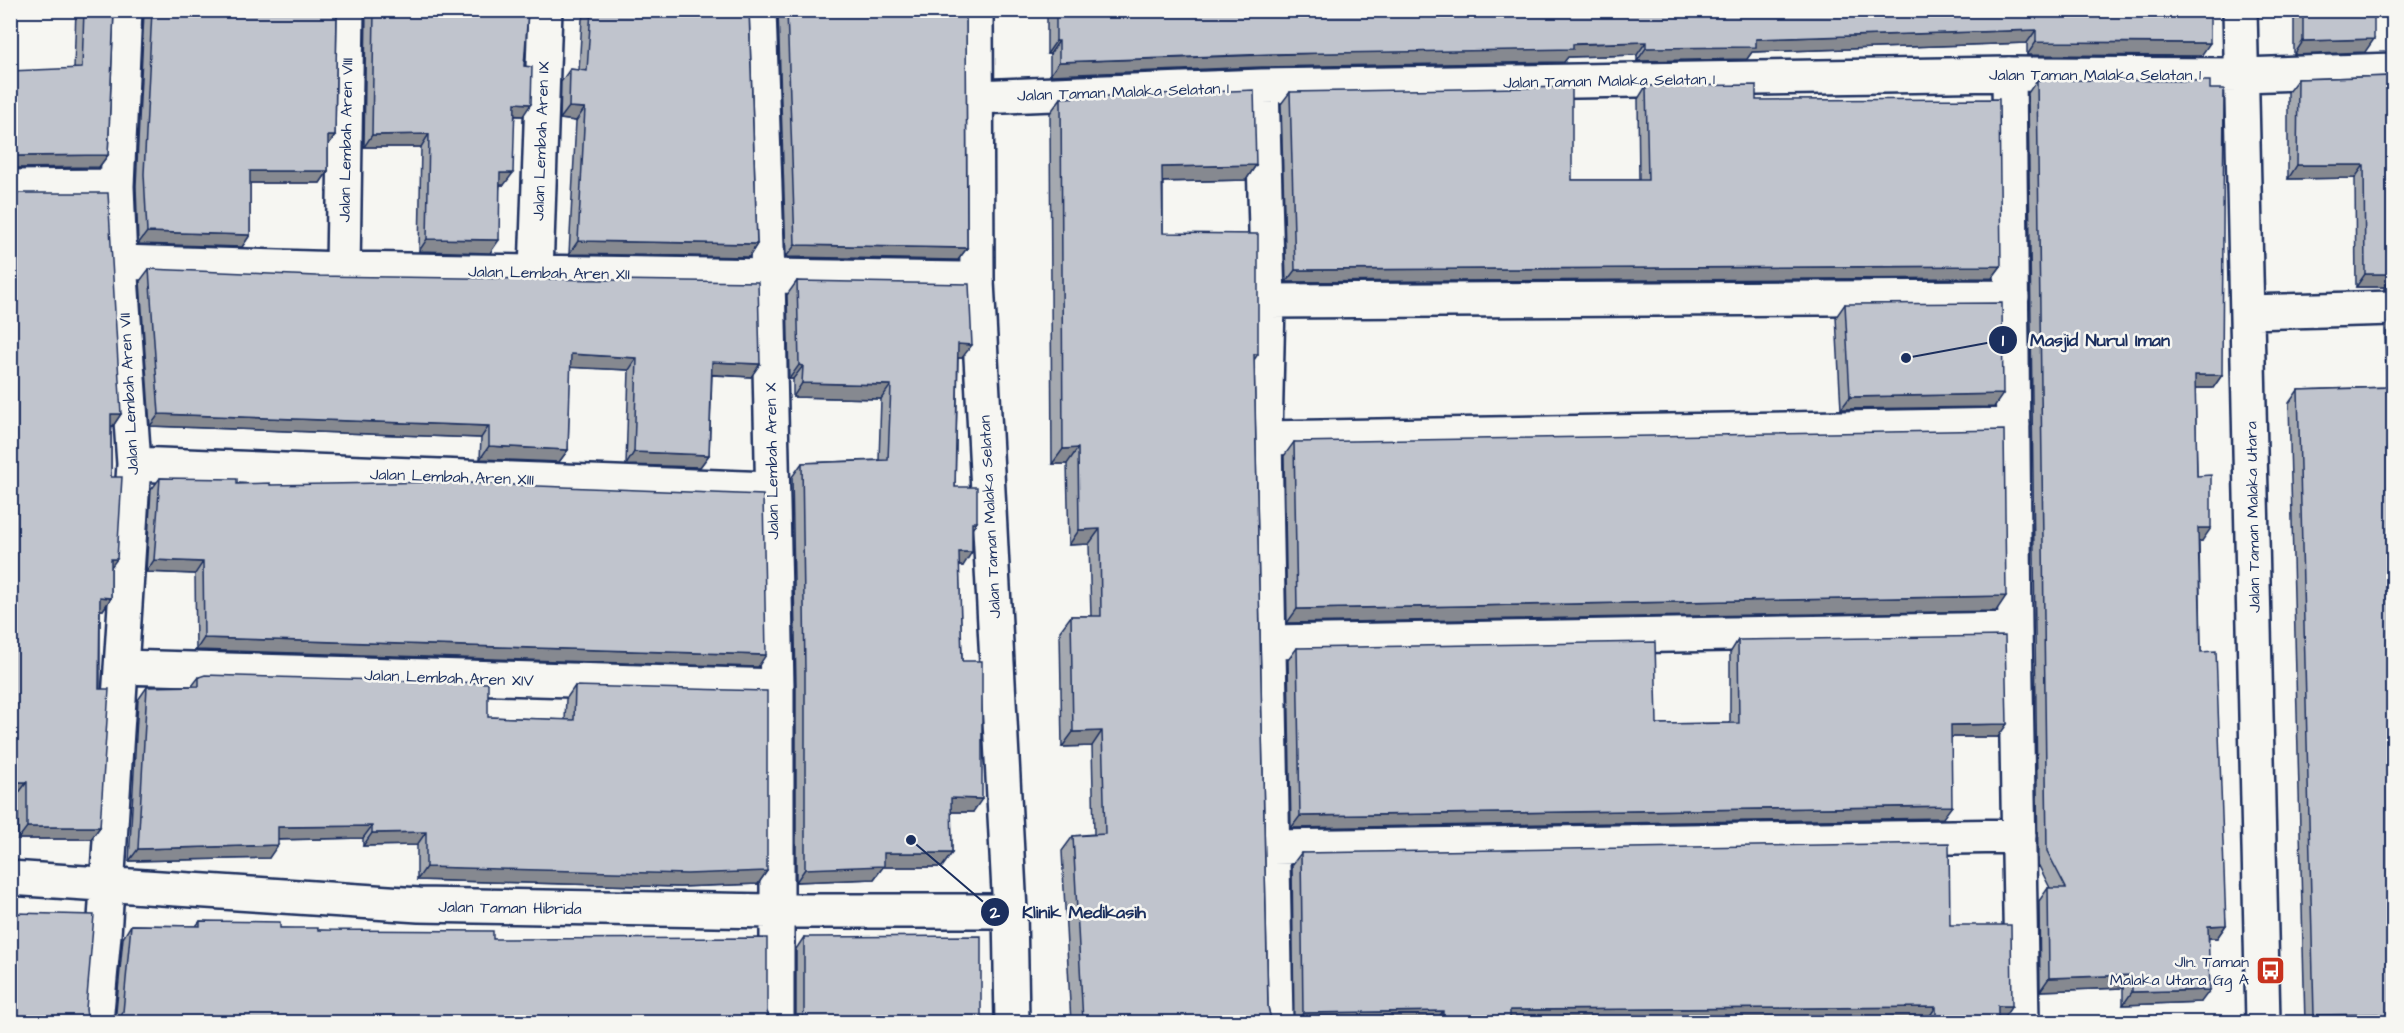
<svg xmlns="http://www.w3.org/2000/svg" width="2404" height="1033" viewBox="0 0 2404 1033" font-family="'Architects Daughter',sans-serif">
	<style>
		.lines { fill: none; stroke-linecap: round; stroke-linejoin: round }
		.minor-casing { stroke: #1b2f5e; stroke-width: 38 }
		.tertiary-casing { stroke: #1b2f5e; stroke-width: 38 }
		.minor { stroke: #f6f6f2; stroke-width: 33 }
		.tertiary { stroke: #f6f6f2; stroke-width: 33 }
		.wall { fill: #a5a9b0; stroke: #1b2f5e; stroke-width: 1.5 }
		.shaded-wall { fill: #868990; stroke: #1b2f5e; stroke-width: 1.5 }
		.building { fill: #c0c4cd; stroke: #1b2f5e; stroke-width: 1.5 }
		.labels { text-anchor: middle; stroke-width: 5; stroke-linejoin: round; paint-order: stroke }
		.street-label { font-size: 16px; fill: #1b2f5e; stroke: #f6f6f2 }
		.poi-label { font-size: 16px; fill: #1b2f5e; stroke: #f6f6f2; text-anchor: end }
		.leader { fill: none; stroke: #1b2f5e; stroke-width: 2 }
		.callout-dot { fill: #1b2f5e; stroke: #f6f6f2; stroke-width: 2 }
		.mark-label { font-size: 18px; text-anchor: middle; font-weight: bold; fill: #fff }
		.callout-label { font-size: 18px; text-anchor: middle; font-weight: bold; fill: #1b2f5e; stroke: #f6f6f2; stroke-width: 5; stroke-linejoin: round; paint-order: stroke }
	</style>
	<rect width="100%" height="100%" fill="#f6f6f2"/>
	<filter id="ink" filterUnits="userSpaceOnUse"><feTurbulence type="fractalNoise" baseFrequency=".0167" numOctaves="2"/><feDisplacementMap in="SourceGraphic" scale="12" xChannelSelector="R" yChannelSelector="G"/><feConvolveMatrix kernelMatrix="1 2 1 2 8 2 1 2 1" color-interpolation-filters="sRGB"/></filter>
	<g filter="url(#ink)">
		<g class="lines">
			<defs>
				<path id="minor" d="M 759,10 L 768,277 L 777,686 L 777,1022
					M 2240,10 L 2263,1022
					M 2009,74 L 2015,629 L 2022,1022
					M 1262,86 L 1268,301 L 1265,438 L 1276,1022
					M 976,97 L 1262,86 L 2009,74 L 2242,75 L 2394,70
					M 10,187 L 117,186
					M 120,262 L 343,269 L 963,279 L 977,281
					M 343,269 L 347,10
					M 536,272 L 545,10
					M 1268,301 L 2012,297
					M 2247,312 L 2394,308
					M 1265,438 L 2013,425
					M 134,464 L 771,489
					M 1269,642 L 2015,629
					M 121,667 L 777,686
					M 1272,847 L 2019,836
					M 10,878 L 419,905 L 778,911 L 1010,911
					M 96,1022 L 104,935 L 134,464 L 120,262 L 117,186 L 125,10"/>
				<path id="tertiary" d="M 976,10 L 977,281 L 1010,911 L 1012,1022"/>
			</defs>
			<use href="#minor" class="minor-casing"/>
			<use href="#tertiary" class="tertiary-casing"/>
			<use href="#minor" class="minor"/>
			<use href="#tertiary" class="tertiary"/>
		</g>
		<path class="wall" d="M 76,10 L 114,10 L 108,155 L 99,167 L 74,69 Z
			M 145,10 L 337,10 L 335,136 L 328,145 L 328,171 L 320,183 L 250,183 L 250,235 L 242,247 L 138,244 L 136,186 L 144,12 Z
			M 366,10 L 528,10 L 524,66 L 523,116 L 515,116 L 504,185 L 500,185 L 490,253 L 419,251 L 421,147 L 364,147 Z
			M 588,10 L 749,10 L 757,244 L 749,257 L 569,254 L 576,121 L 560,119 L 561,82 L 570,69 L 579,70 L 582,19 Z
			M 778,10 L 966,10 L 967,248 L 958,260 L 786,257 Z
			M 1047,10 L 2210,10 L 2201,56 L 2027,55 L 2027,43 L 1752,52 L 1747,59 L 1637,61 L 1637,55 L 1568,57 L 1564,62 L 1262,67 L 1050,75 L 1050,54 L 1047,54 Z
			M 2294,10 L 2374,10 L 2365,52 L 2294,55 Z
			M 2394,76 L 2394,290 L 2384,290 L 2384,287 L 2356,287 L 2355,178 L 2288,179 L 2288,92 L 2298,79 Z
			M 2037,80 L 2222,375 L 2213,388 L 2195,388 L 2197,476 L 2202,541 L 2199,541 L 2201,652 L 2226,925 L 2217,938 L 2209,938 L 2201,1002 L 2123,1005 L 2123,988 L 2040,991 L 2039,901 L 2048,888 L 2050,888 L 2038,864 L 2028,93 Z
			M 1646,86 L 1756,100 L 2001,266 L 1992,278 L 1286,282 L 1281,104 L 1290,92 L 1572,180 L 1639,180 L 1638,99 Z
			M 1061,98 L 1256,165 L 1246,180 L 1163,182 L 1163,233 L 1258,354 L 1254,360 L 1268,1007 L 1270,1016 L 1275,1023 L 1071,1023 L 1062,851 L 1073,836 L 1094,834 L 1092,746 L 1062,747 L 1060,631 L 1071,616 L 1091,616 L 1089,544 L 1069,545 L 1067,464 L 1052,464 L 1050,113 Z
			M 10,191 L 121,414 L 113,426 L 111,426 L 111,598 L 103,610 L 100,610 L 100,827 L 91,839 L 18,839 L 18,794 L 10,794 Z
			M 149,269 L 751,377 L 712,375 L 709,455 L 700,467 L 626,465 L 629,370 L 570,367 L 568,450 L 559,462 L 480,459 L 481,438 L 150,426 L 140,281 Z
			M 797,281 L 962,358 L 958,358 L 955,487 L 972,530 L 963,566 L 959,566 L 962,661 L 973,812 L 951,812 L 952,853 L 942,867 L 883,867 L 874,879 L 796,882 L 796,686 L 792,477 L 802,463 L 879,460 L 881,399 L 793,397 L 793,379 L 789,379 L 787,295 Z
			M 1845,304 L 1994,407 L 1841,409 L 1836,317 Z
			M 2394,315 L 2394,1023 L 2305,1023 L 2289,403 L 2298,390 L 2386,387 L 2385,327 Z
			M 1294,442 L 1996,611 L 1287,623 L 1284,456 Z
			M 160,478 L 270,485 L 758,667 L 196,650 L 195,574 L 146,572 L 151,490 Z
			M 1738,640 L 1998,737 L 1951,737 L 1943,818 L 1291,828 L 1288,660 L 1297,648 L 1657,724 L 1730,723 L 1730,653 Z
			M 199,677 L 488,717 L 565,720 L 566,699 L 575,686 L 767,871 L 758,884 L 679,887 L 417,880 L 417,845 L 363,846 L 363,838 L 278,840 L 269,858 L 129,861 L 138,700 L 147,687 L 192,686 Z
			M 1301,853 L 1950,925 L 2003,1019 L 1998,1019 L 1998,1023 L 1927,1023 L 1927,1020 L 1590,1023 L 1294,1023 L 1292,865 Z
			M 16,913 L 86,1009 L 87,1017 L 10,920 Z
			M 200,921 L 280,928 L 493,939 L 767,1011 L 769,1019 L 772,1023 L 115,1023 L 123,938 L 131,925 L 196,926 Z
			M 804,937 L 981,1023 L 796,1023 L 796,949 Z"/>
		<path class="shaded-wall" d="M 2036,30 L 2027,43 L 1752,52 L 1747,59 L 1637,61 L 1646,48 L 1756,39 Z
			M 2374,39 L 2365,52 L 2294,55 L 2303,41 Z
			M 1056,41 L 1059,41 L 1050,54 L 1047,54 Z
			M 1646,42 L 1637,55 L 1568,57 L 1564,62 L 1262,67 L 1050,75 L 1059,62 Z
			M 2036,42 L 2210,43 L 2201,56 L 2027,55 Z
			M 515,103 L 531,104 L 523,116 L 506,115 Z
			M 569,107 L 585,108 L 576,121 L 560,119 Z
			M 429,134 L 421,147 L 364,147 L 372,135 Z
			M 328,136 L 335,136 L 326,148 Z
			M 108,155 L 99,167 L 10,168 L 10,158 L 18,156 Z
			M 1256,165 L 1246,180 L 1152,182 L 1162,167 Z
			M 2297,165 L 2364,165 L 2355,178 L 2288,179 Z
			M 250,171 L 328,171 L 320,183 L 241,183 Z
			M 500,173 L 513,173 L 504,185 L 491,185 Z
			M 147,232 L 250,235 L 242,247 L 138,244 Z
			M 427,239 L 499,240 L 490,253 L 419,251 Z
			M 578,241 L 757,244 L 749,257 L 569,254 Z
			M 795,245 L 967,248 L 958,260 L 786,257 Z
			M 2001,266 L 1992,278 L 1286,282 L 1295,270 Z
			M 2365,274 L 2394,274 L 2384,287 L 2356,287 Z
			M 2394,277 L 2394,290 L 2384,290 Z
			M 958,344 L 972,345 L 962,358 L 949,358 Z
			M 571,354 L 637,358 L 629,370 L 562,367 Z
			M 712,362 L 760,364 L 751,377 L 703,374 Z
			M 799,365 L 803,366 L 793,379 L 789,379 Z
			M 2195,375 L 2222,375 L 2213,388 L 2186,388 Z
			M 802,383 L 891,385 L 881,399 L 793,397 Z
			M 2003,394 L 1994,407 L 1841,409 L 1850,397 Z
			M 111,414 L 121,414 L 113,426 L 103,426 Z
			M 159,414 L 489,426 L 481,438 L 150,426 Z
			M 489,446 L 568,450 L 559,462 L 480,459 Z
			M 1078,448 L 1067,464 L 1052,464 L 1063,449 Z
			M 634,452 L 709,455 L 700,467 L 626,465 Z
			M 972,522 L 977,522 L 968,535 Z
			M 2198,528 L 2211,528 L 2202,541 L 2189,541 Z
			M 1100,529 L 1089,544 L 1069,545 L 1079,530 Z
			M 959,552 L 972,552 L 963,566 L 949,566 Z
			M 111,559 L 117,559 L 108,571 Z
			M 154,560 L 203,562 L 195,574 L 146,572 Z
			M 2006,596 L 1996,611 L 1287,623 L 1297,609 Z
			M 100,597 L 111,598 L 103,610 L 91,610 Z
			M 204,638 L 766,655 L 758,667 L 196,650 Z
			M 2007,724 L 1998,737 L 1942,737 L 1951,725 Z
			M 1102,731 L 1092,746 L 1062,747 L 1073,732 Z
			M 10,782 L 27,782 L 18,794 L 10,794 Z
			M 951,798 L 982,799 L 973,812 L 942,812 Z
			M 1952,806 L 1943,818 L 1291,828 L 1300,816 Z
			M 372,826 L 363,838 L 269,840 L 278,827 Z
			M 27,827 L 100,827 L 91,839 L 18,839 Z
			M 426,832 L 417,845 L 363,846 L 372,833 Z
			M 278,845 L 269,858 L 129,861 L 138,849 Z
			M 884,853 L 952,853 L 942,867 L 883,867 L 874,879 L 796,882 L 805,869 Z
			M 426,867 L 767,871 L 758,884 L 679,887 L 417,880 Z
			M 2226,925 L 2217,938 L 2199,938 L 2208,926 Z
			M 2132,975 L 2123,988 L 2040,991 L 2049,978 Z
			M 2210,990 L 2201,1002 L 2123,1005 L 2132,992 Z
			M 1998,1006 L 2012,1006 L 2003,1019 L 1989,1019 Z
			M 1936,1007 L 1927,1020 L 1501,1023 L 1510,1010 Z
			M 1443,1011 L 1435,1023 L 1296,1023 L 1303,1013 Z
			M 2378,1014 L 2372,1023 L 2309,1023 L 2314,1015 Z
			M 1184,1018 L 1181,1023 L 1082,1023 L 1083,1022 Z"/>
		<path class="building" d="M 84,10 L 114,10 L 108,155 L 18,156 L 10,158 L 10,71 L 82,68 Z
			M 152,10 L 337,10 L 335,136 L 328,136 L 328,171 L 250,171 L 250,235 L 147,232 L 144,174 Z
			M 374,10 L 528,10 L 524,66 L 532,67 L 531,104 L 515,103 L 513,173 L 500,173 L 499,240 L 427,239 L 429,134 L 372,135 Z
			M 591,10 L 749,10 L 757,244 L 578,241 L 585,108 L 569,107 L 570,69 L 587,71 Z
			M 787,10 L 966,10 L 967,248 L 795,245 Z
			M 1056,10 L 2210,10 L 2210,43 L 2036,42 L 2036,30 L 1756,39 L 1756,47 L 1646,48 L 1646,42 L 1573,44 L 1573,49 L 1271,54 L 1059,62 L 1059,41 L 1056,41 Z
			M 2303,10 L 2374,10 L 2374,39 L 2303,41 Z
			M 2394,76 L 2394,274 L 2365,274 L 2364,165 L 2297,165 L 2298,79 Z
			M 2037,80 L 2210,81 L 2210,89 L 2224,89 L 2222,375 L 2195,375 L 2197,476 L 2211,475 L 2211,528 L 2198,528 L 2201,652 L 2216,651 L 2226,925 L 2208,926 L 2210,990 L 2132,992 L 2132,975 L 2049,978 L 2048,888 L 2066,888 L 2047,851 Z
			M 1756,85 L 1756,100 L 1999,99 L 2001,266 L 1295,270 L 1290,92 L 1572,87 L 1572,180 L 1648,180 L 1646,86 Z
			M 1254,90 L 1256,165 L 1162,167 L 1163,233 L 1258,234 L 1258,354 L 1254,354 L 1268,1007 L 1270,1016 L 1275,1023 L 1184,1023 L 1184,1018 L 1083,1022 L 1073,836 L 1105,834 L 1102,731 L 1073,732 L 1071,616 L 1101,616 L 1100,529 L 1079,530 L 1078,448 L 1063,449 L 1061,98 Z
			M 10,191 L 18,193 L 108,193 L 121,414 L 111,414 L 111,477 L 122,477 L 117,559 L 111,559 L 111,598 L 100,597 L 99,689 L 109,689 L 100,827 L 27,827 L 27,782 L 10,782 Z
			M 149,269 L 316,276 L 758,282 L 760,364 L 712,362 L 709,455 L 634,452 L 637,358 L 571,354 L 568,450 L 489,446 L 489,426 L 159,414 Z
			M 797,281 L 969,284 L 972,345 L 958,344 L 955,487 L 977,487 L 977,522 L 972,522 L 972,552 L 959,552 L 962,661 L 982,661 L 982,799 L 951,798 L 952,853 L 884,853 L 884,866 L 805,869 L 805,672 L 802,463 L 888,460 L 891,385 L 802,383 L 803,366 L 799,365 Z
			M 2002,303 L 2003,394 L 1850,397 L 1845,304 Z
			M 2394,387 L 2394,1023 L 2379,1023 L 2378,1014 L 2314,1015 L 2298,390 Z
			M 2004,430 L 2006,596 L 1297,609 L 1294,442 Z
			M 160,478 L 237,479 L 237,484 L 270,483 L 270,485 L 442,482 L 763,495 L 766,655 L 204,638 L 203,562 L 154,560 Z
			M 2005,636 L 2007,724 L 1951,725 L 1952,806 L 1300,816 L 1297,648 L 1655,642 L 1657,724 L 1739,723 L 1738,640 Z
			M 205,675 L 488,683 L 488,717 L 574,720 L 575,686 L 767,691 L 767,871 L 687,874 L 426,867 L 426,832 L 372,833 L 372,826 L 278,827 L 278,845 L 138,849 L 147,687 L 199,686 L 199,677 Z
			M 1949,843 L 1950,925 L 2011,925 L 2012,1006 L 1998,1006 L 1998,1023 L 1936,1023 L 1936,1007 L 1510,1010 L 1510,1023 L 1443,1023 L 1443,1011 L 1303,1013 L 1301,853 Z
			M 16,913 L 94,915 L 86,1009 L 87,1017 L 91,1023 L 10,1023 L 10,920 L 16,920 Z
			M 200,921 L 280,922 L 280,928 L 318,928 L 318,930 L 493,931 L 493,939 L 767,938 L 767,1011 L 769,1019 L 772,1023 L 118,1023 L 119,1021 L 123,1012 L 131,925 L 200,926 Z
			M 981,936 L 981,1023 L 798,1023 L 802,1019 L 804,1011 L 804,937 Z"/>
	</g>
	<defs>
		<symbol id="bus-square" viewBox="-11 -11 22 22"><rect x="-9" y="-9" width="18" height="18" rx="4" fill="#c8321e" stroke="#f6f6f2"/><path d="M-5-6H5V4H4V6H2V4H-2V6H-4V4H-5ZM-3.5-4V0h7V-4ZM-3.5 1.2v1.5H-2V1.2ZM2 1.2v1.5H3.5V1.2Z" fill="#fff"/></symbol>
	</defs>
	<g fill-rule="evenodd">
		<use href="#bus-square" x="2254" y="954" width="33" height="33"/>
	</g>
	<g class="labels">
		<g class="street-label">
			<text x="2095" y="80">Jalan Taman Malaka Selatan 1</text>
			<text transform="translate(1609 80) rotate(-1)" y="6">Jalan Taman Malaka Selatan 1</text>
			<text transform="translate(1123 91) rotate(-2)" y="6">Jalan Taman Malaka Selatan 1</text>
			<text transform="translate(345 140) rotate(-89)" y="6">Jalan Lembah Aren VIII</text>
			<text transform="translate(540 141) rotate(-88)" y="6">Jalan Lembah Aren IX</text>
			<text transform="translate(549 272) rotate(1)" y="6">Jalan Lembah Aren XII</text>
			<text transform="translate(128 394) rotate(-93)" y="6">Jalan Lembah Aren VII</text>
			<text transform="translate(771 461) rotate(-91)" y="6">Jalan Lembah Aren X</text>
			<text transform="translate(452 476) rotate(2)" y="6">Jalan Lembah Aren XIII</text>
			<text transform="translate(989 517) rotate(-93)" y="6">Jalan Taman Malaka Selatan</text>
			<text transform="translate(2252 517) rotate(-91)" y="6">Jalan Taman Malaka Utara</text>
			<text transform="translate(449 677) rotate(2)" y="6">Jalan Lembah Aren XIV</text>
			<text transform="translate(510 907) rotate(1)" y="6">Jalan Taman Hibrida</text>
		</g>
		<g class="poi-label">
			<text x="2249" y="967">Jln. Taman<tspan x="2249" dy="18">Malaka Utara Gg A</tspan></text>
		</g>
	</g>
	<path class="leader" d="M1906 358L2003 340M911 840L995 912"/>
	<g class="callout-dot">
		<circle cx="1906" cy="358" r="6"/>
		<circle cx="911" cy="840" r="6"/>
		<circle cx="2003" cy="340" r="15"/>
		<circle cx="995" cy="912" r="15"/>
	</g>
	<g class="mark-label">
		<text x="2003" y="346">1</text>
		<text x="995" y="918">2</text>
	</g>
	<g class="callout-label">
		<text x="2100" y="346">Masjid Nurul Iman</text>
		<text x="1084" y="918">Klinik Medikasih</text>
	</g>
	<rect width="2404" height="1033" fill="none" stroke="#f6f6f2" stroke-width="36"/>
	<rect x="18" y="18" width="2368" height="997" fill="none" stroke="#1b2f5e" stroke-width="2" filter="url(#ink)"/>
</svg>
